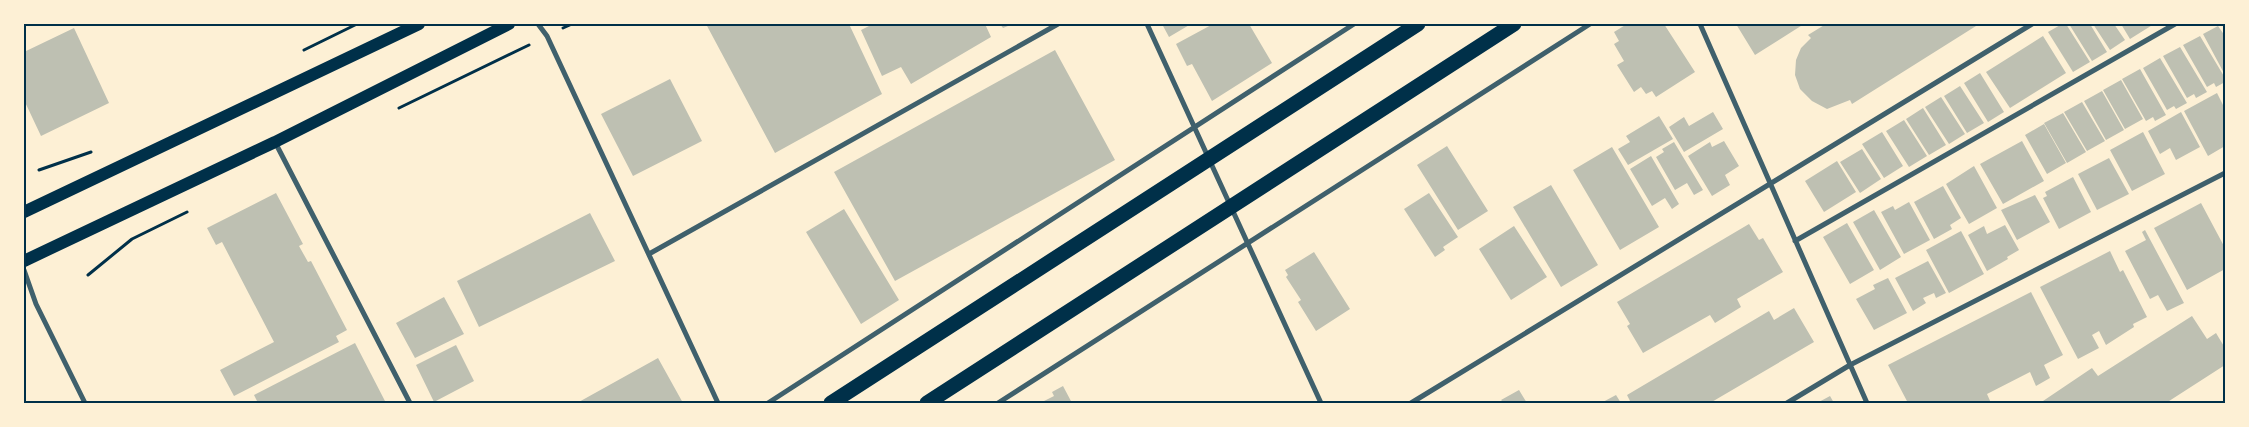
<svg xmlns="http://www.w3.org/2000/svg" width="2249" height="427" viewBox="0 0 2249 427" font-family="Lora,serif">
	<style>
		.building { fill: #bec0b2 }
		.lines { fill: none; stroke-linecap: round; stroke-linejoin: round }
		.path { stroke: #003049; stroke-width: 3 }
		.minor { stroke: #3f606c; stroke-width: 5 }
		.primary { stroke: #003049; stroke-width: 12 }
		.motorway { stroke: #003049; stroke-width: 15 }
		.neatline { fill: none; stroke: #003049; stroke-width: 2 }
	</style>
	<rect width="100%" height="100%" fill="#fdf0d5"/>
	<path class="building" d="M 706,24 L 849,24 L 882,94 L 775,153 Z
		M 873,24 L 985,24 L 991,37 L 911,84 L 901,67 L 882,76 L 861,30 Z
		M 1000,24 L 1013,24 L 1003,28 Z
		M 1162,24 L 1191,24 L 1169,37 Z
		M 1213,24 L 1249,24 L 1272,63 L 1212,101 L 1192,64 L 1187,66 L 1176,44 Z
		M 1627,24 L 1664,24 L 1695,72 L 1656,97 L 1652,91 L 1646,94 L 1641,87 L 1634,92 L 1617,65 L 1624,61 L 1614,44 L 1619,41 L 1614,32 Z
		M 1736,24 L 1804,24 L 1755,55 Z
		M 1826,24 L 1975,24 L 1976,26 L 1852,104 L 1850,100 L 1827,109 L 1812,101 L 1800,89 L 1795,75 L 1796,60 L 1801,48 L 1811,38 L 1808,35 Z
		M 2062,24 L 2066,24 L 2090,62 L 2073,72 L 2048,32 Z
		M 2069,24 L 2090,24 L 2107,52 L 2092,61 Z
		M 2093,24 L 2114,24 L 2125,40 L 2110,50 Z
		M 2121,24 L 2154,24 L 2130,39 Z
		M 2218,26 L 2225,36 L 2225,75 L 2203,34 Z
		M 74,28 L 109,103 L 41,136 L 24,100 L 24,52 Z
		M 2043,36 L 2066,73 L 2010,108 L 1986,72 Z
		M 2200,36 L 2225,78 L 2225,82 L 2216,87 L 2214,83 L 2207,87 L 2183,45 Z
		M 2180,47 L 2207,92 L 2196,98 L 2194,94 L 2187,98 L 2163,56 Z
		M 1055,50 L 1115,160 L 895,281 L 834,172 Z
		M 2160,58 L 2187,103 L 2176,109 L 2174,106 L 2167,110 L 2143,68 Z
		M 2140,69 L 2166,115 L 2155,121 L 2153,117 L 2146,121 L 2122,79 Z
		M 1980,73 L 2004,112 L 1988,122 L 1964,83 Z
		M 670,79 L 702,141 L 633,176 L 601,114 Z
		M 2121,80 L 2143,119 L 2125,129 L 2103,90 Z
		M 1960,86 L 1984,123 L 1967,133 L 1944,96 Z
		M 2102,91 L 2124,130 L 2106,140 L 2084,101 Z
		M 2217,93 L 2225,109 L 2225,146 L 2208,156 L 2184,111 Z
		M 1941,97 L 1965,134 L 1949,144 L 1925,107 Z
		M 2082,102 L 2105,141 L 2087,151 L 2064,112 Z
		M 1923,108 L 1946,145 L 1929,155 L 1906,119 Z
		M 1713,112 L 1723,129 L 1684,152 L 1669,127 L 1684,117 L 1689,126 Z
		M 2181,112 L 2200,147 L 2176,160 L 2170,148 L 2160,154 L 2148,131 Z
		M 2063,113 L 2086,152 L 2067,163 L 2044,123 Z
		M 1659,116 L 1673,139 L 1628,165 L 1618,149 L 1630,142 L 1626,136 Z
		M 1904,120 L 1927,156 L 1909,167 L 1886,131 Z
		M 2044,124 L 2066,163 L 2047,174 L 2025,135 Z
		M 1882,132 L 1903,166 L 1884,178 L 1862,144 Z
		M 2143,132 L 2165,174 L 2132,191 L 2110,150 Z
		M 1724,141 L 1739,166 L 1725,175 L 1730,185 L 1712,196 L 1688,156 L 1710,142 L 1712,147 Z
		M 2022,141 L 2044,181 L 2003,204 L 1980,164 Z
		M 1674,142 L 1703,190 L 1694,195 L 1687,183 L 1675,190 L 1656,157 L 1664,152 L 1662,149 Z
		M 1447,146 L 1488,211 L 1458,230 L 1417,165 Z
		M 1612,147 L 1659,227 L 1620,250 L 1573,170 Z
		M 1862,149 L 1881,179 L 1860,193 L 1840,162 Z
		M 1651,156 L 1679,204 L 1672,209 L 1665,198 L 1652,206 L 1630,169 Z
		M 2109,158 L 2129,194 L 2097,210 L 2078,174 Z
		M 1837,161 L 1856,192 L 1824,212 L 1805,181 Z
		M 1974,166 L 1997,208 L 1969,224 L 1946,184 Z
		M 2073,177 L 2091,212 L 2059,229 L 2043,198 L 2047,196 L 2045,192 Z
		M 1551,185 L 1598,265 L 1561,287 L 1513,207 Z
		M 1943,186 L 1961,218 L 1950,225 L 1952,229 L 1934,239 L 1914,202 Z
		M 276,193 L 303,244 L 299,246 L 308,262 L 311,261 L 347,330 L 336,336 L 339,342 L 234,396 L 220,370 L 274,342 L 222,242 L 216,245 L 207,228 Z
		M 1429,193 L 1458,237 L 1443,247 L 1445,250 L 1435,257 L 1404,209 Z
		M 2035,195 L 2050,222 L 2017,240 L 2001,210 Z
		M 1909,202 L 1930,240 L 1904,254 L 1881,212 L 1893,206 L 1895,210 Z
		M 2201,203 L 2225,248 L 2225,269 L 2187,290 L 2154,228 Z
		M 844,209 L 899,300 L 861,324 L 806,232 Z
		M 1874,210 L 1901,257 L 1880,270 L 1853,222 Z
		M 590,213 L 615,261 L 479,327 L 457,281 Z
		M 1847,223 L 1874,270 L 1850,284 L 1823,237 Z
		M 1749,224 L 1759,240 L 1763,238 L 1783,272 L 1737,299 L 1741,307 L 1715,323 L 1710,315 L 1643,353 L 1627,326 L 1630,324 L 1617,302 Z
		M 2005,225 L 2019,250 L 2007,257 L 2008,259 L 1987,271 L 1968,235 L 1984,226 L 1987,234 Z
		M 1514,226 L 1547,277 L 1511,300 L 1479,249 Z
		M 2145,230 L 2184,303 L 2167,311 L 2158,295 L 2150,299 L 2125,251 L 2146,240 L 2142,232 Z
		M 1961,231 L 1984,274 L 1949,293 L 1926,250 Z
		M 2110,251 L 2120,272 L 2123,270 L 2147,317 L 2133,324 L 2134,327 L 2106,345 L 2099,331 L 2092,335 L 2099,348 L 2078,359 L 2040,287 Z
		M 1314,252 L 1350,309 L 1316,331 L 1298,302 L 1301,300 L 1286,277 L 1288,275 L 1285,270 Z
		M 1928,261 L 1946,293 L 1936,298 L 1934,293 L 1923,298 L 1926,303 L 1913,311 L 1895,278 Z
		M 1888,278 L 1907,313 L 1874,330 L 1856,299 L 1875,289 L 1873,285 Z
		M 2031,292 L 2063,355 L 2044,365 L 2050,378 L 2036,386 L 2030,372 L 1987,394 L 1991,403 L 1973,401 L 1908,403 L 1888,365 Z
		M 444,297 L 464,334 L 415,358 L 396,323 Z
		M 1794,308 L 1814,342 L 1710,403 L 1631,403 L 1627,395 L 1769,311 L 1774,320 Z
		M 2192,316 L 2207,339 L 2216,333 L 2225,348 L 2225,365 L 2166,403 L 2045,403 L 2043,401 L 2092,368 L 2098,376 Z
		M 355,343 L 386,403 L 258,403 L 254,395 Z
		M 456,345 L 474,381 L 434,402 L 416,365 Z
		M 658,358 L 683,403 L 577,403 Z
		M 1063,386 L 1072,403 L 1040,403 L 1054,396 L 1052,392 Z
		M 1519,390 L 1527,403 L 1504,403 L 1501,400 Z
		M 1616,395 L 1621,403 L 1601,403 Z
		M 1830,396 L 1834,403 L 1817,403 Z"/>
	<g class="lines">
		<path class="path" d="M 563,28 L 572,24
			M 304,50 L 357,24
			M 399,108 L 529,45
			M 39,170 L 91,152
			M 88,275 L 132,239 L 187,212"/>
		<path class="minor" d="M 538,24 L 547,36 L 718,403
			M 1147,24 L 1321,403
			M 1700,24 L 1867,403
			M 275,142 L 410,403
			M 1795,241 L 2175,24
			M 649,254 L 1058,24
			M 24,270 L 36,304 L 85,403
			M 768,403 L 1354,24
			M 998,403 L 1590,24
			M 1411,403 L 2032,24
			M 1787,403 L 1850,365 L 2225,173"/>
		<path class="primary" d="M 24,212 L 419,24
			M 24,261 L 275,142 L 509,24"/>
		<path class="motorway" d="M 831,403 L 1418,24
			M 927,403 L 1514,24"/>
	</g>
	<rect width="2249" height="427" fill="none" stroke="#fdf0d5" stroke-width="50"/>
	<rect x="25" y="25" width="2199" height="377" class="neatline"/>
</svg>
